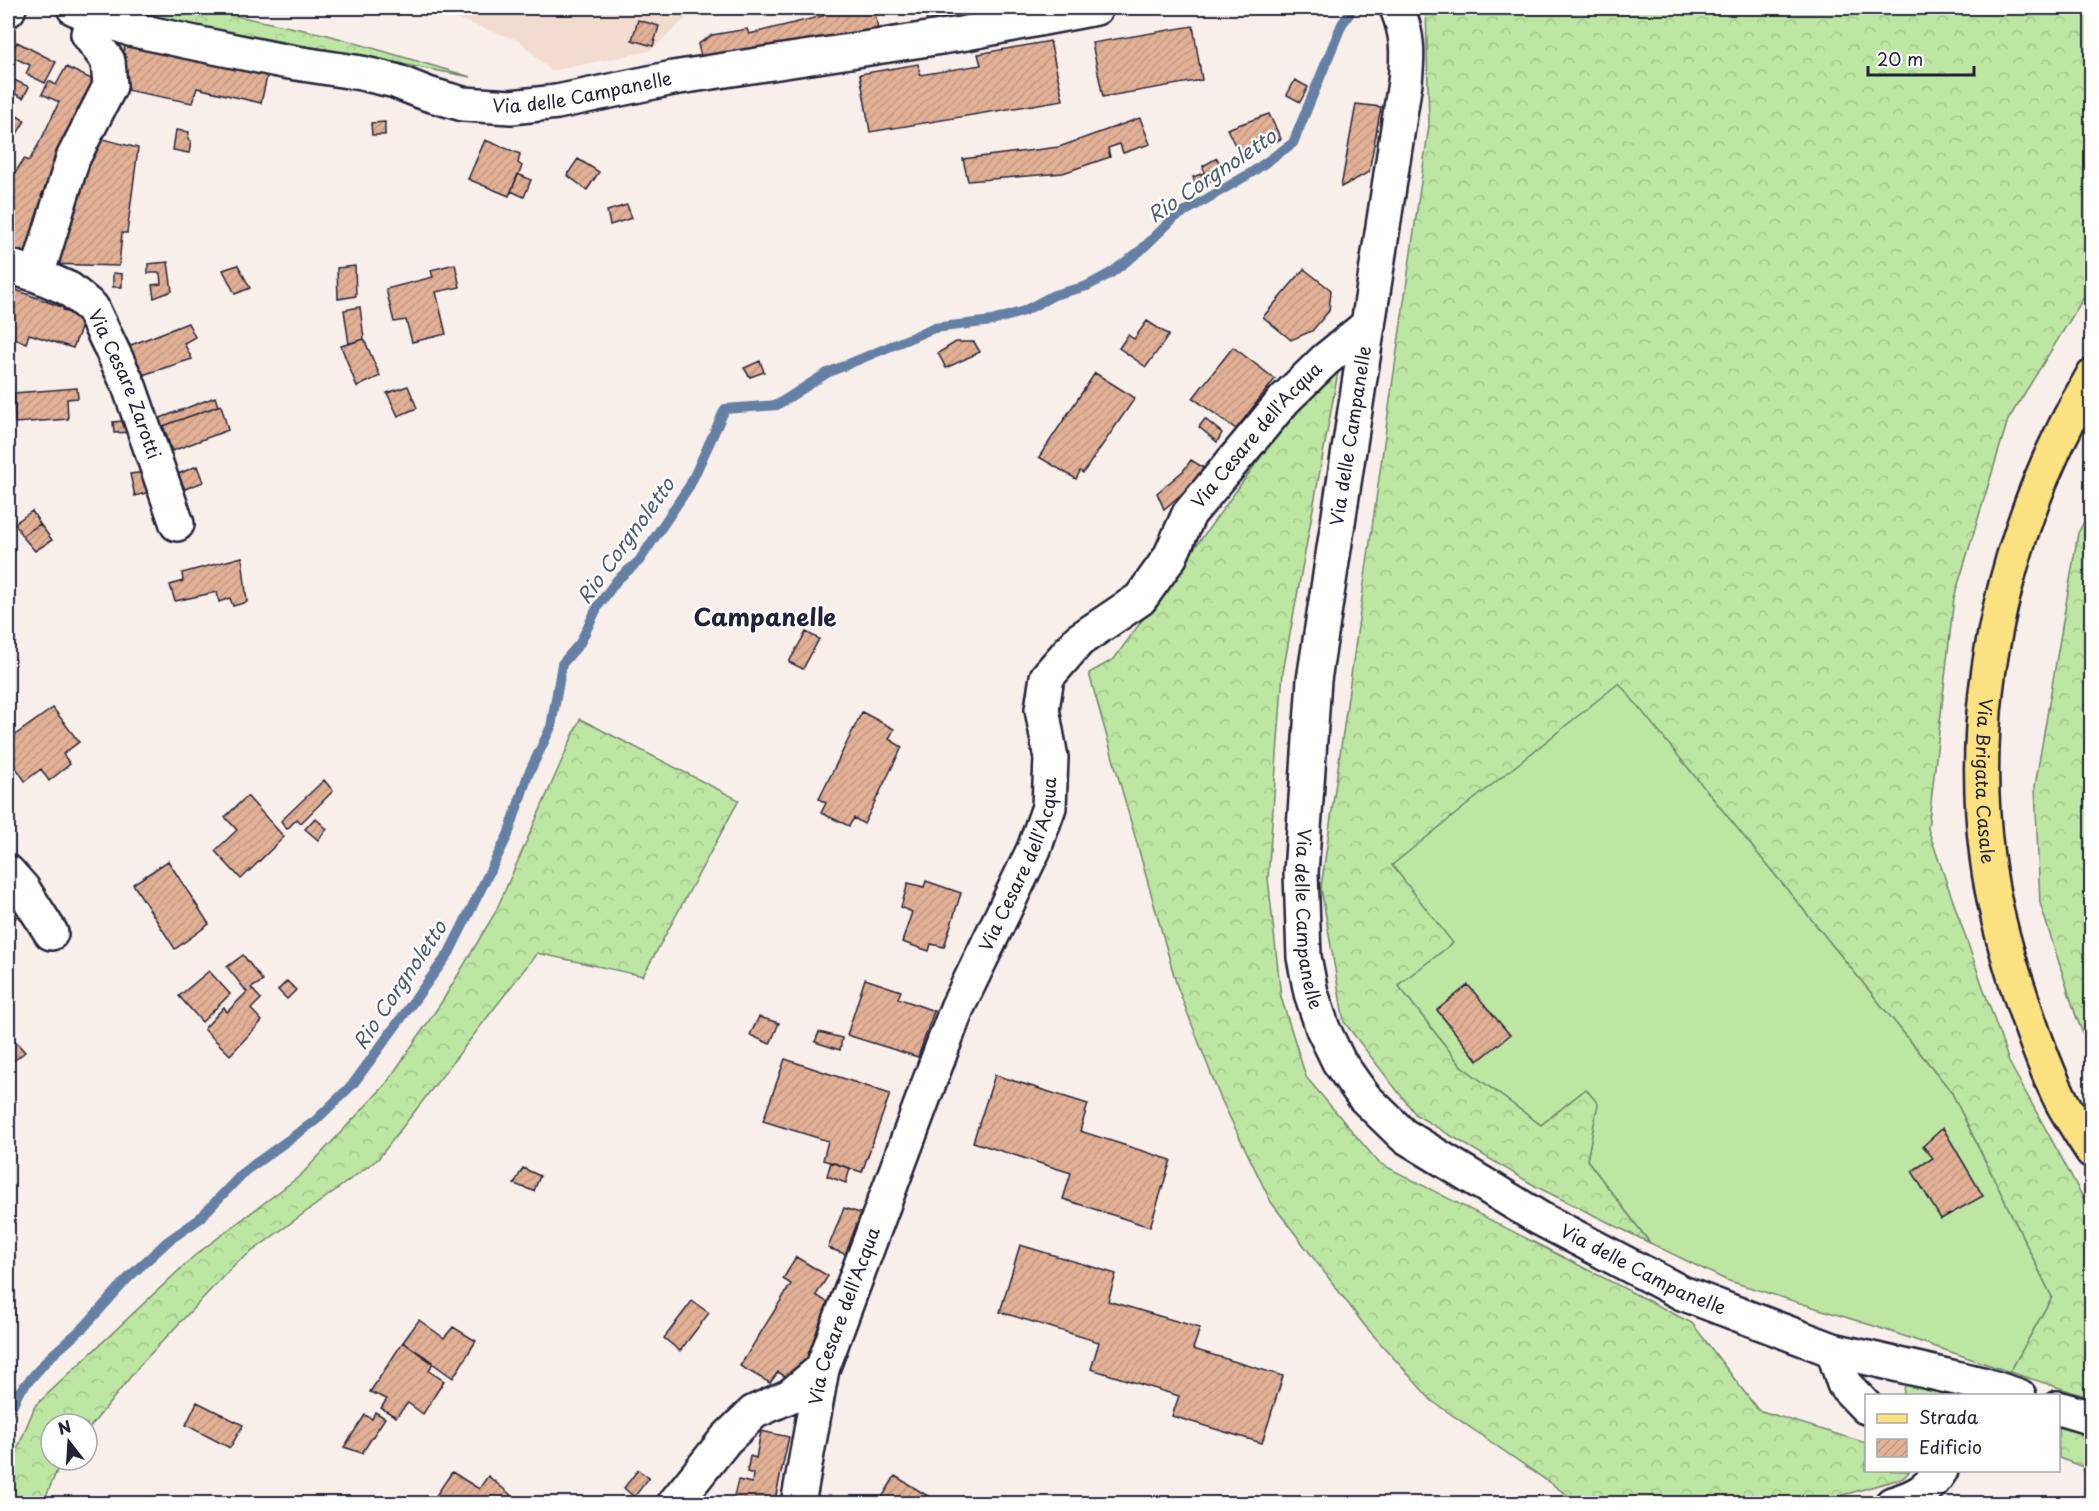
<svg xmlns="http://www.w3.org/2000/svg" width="2099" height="1511" viewBox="0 0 2099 1511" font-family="'Playpen Sans',sans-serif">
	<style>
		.built { fill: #f2dcd0 }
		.grass { fill: #bde6a2; stroke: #70846e; stroke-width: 1.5 }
		.forest { fill: url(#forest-crowns); stroke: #70846e; stroke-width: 1.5 }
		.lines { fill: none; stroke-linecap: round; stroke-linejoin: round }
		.stream { stroke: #6580a5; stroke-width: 10 }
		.building { fill: url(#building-hatch); stroke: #22223b; stroke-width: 1.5 }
		.minor-casing { stroke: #22223b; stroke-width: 38 }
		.tertiary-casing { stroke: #22223b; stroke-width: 38 }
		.primary-casing { stroke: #22223b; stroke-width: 38 }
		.minor { stroke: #fff; stroke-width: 33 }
		.tertiary { stroke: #fff; stroke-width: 33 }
		.primary { stroke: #fbe180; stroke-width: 33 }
		.labels { text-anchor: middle; stroke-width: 4.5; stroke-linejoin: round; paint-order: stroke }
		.street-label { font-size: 18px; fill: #22223b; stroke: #fff }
		.water-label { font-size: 20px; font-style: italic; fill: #495979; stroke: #fff }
		.district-label { font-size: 24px; font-weight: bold; fill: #22223b; stroke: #fff }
	</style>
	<defs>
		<pattern id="forest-crowns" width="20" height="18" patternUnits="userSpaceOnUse" patternTransform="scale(1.5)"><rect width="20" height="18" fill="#bde6a2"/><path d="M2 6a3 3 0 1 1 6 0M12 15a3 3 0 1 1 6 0" fill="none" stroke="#a2c58c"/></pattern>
		<pattern id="building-hatch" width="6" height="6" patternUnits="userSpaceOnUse" patternTransform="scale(1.5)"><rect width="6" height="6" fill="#e2b095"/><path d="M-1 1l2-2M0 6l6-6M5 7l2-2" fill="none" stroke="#c29781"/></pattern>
	</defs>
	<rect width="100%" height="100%" fill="#f9efea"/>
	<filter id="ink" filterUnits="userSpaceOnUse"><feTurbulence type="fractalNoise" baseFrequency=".0167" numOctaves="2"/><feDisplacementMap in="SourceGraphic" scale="12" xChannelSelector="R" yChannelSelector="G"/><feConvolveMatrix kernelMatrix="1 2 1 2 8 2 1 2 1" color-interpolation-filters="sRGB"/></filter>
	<g filter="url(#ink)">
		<path class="built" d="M 426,8 L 697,8 L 650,51 L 551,71 L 520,41 Z"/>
		<path class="grass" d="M 1619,682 L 1951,1091 L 2052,1297 L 2010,1372 L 1874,1326 L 1726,1280 L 1650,1243 L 1587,1160 L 1596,1111 L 1581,1093 L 1541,1125 L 1461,1066 L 1398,985 L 1391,865 Z"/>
		<path class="forest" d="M 134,8 L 197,8 L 328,35 L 471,77 L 162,19 Z
			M 1426,8 L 2091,8 L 2091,286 L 2008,420 L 1954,598 L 1928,829 L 2009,1062 L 2091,1212 L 2091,1398 L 2010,1372 L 2052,1297 L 1951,1091 L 1619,683 L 1392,865 L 1453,943 L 1398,985 L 1461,1066 L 1541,1125 L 1586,1089 L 1598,1104 L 1587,1160 L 1650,1243 L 1537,1187 L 1416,1115 L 1344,1022 L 1321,888 L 1429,125 Z
			M 1339,367 L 1283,672 L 1268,878 L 1281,997 L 1306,1077 L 1379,1163 L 1692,1323 L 1758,1410 L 1866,1443 L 1866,1470 L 1910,1471 L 1903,1478 L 1815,1503 L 1579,1503 L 1432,1401 L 1365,1326 L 1271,1202 L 1220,1097 L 1177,986 L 1089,673 L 1114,659 L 1292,414 Z
			M 2091,509 L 2091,1054 L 2076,1016 L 2040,903 L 2035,786 L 2078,533 Z
			M 580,719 L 739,800 L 643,976 L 537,953 L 378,1159 L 235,1264 L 140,1365 L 87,1431 L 87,1424 L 51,1424 L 51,1460 L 64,1460 L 59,1466 L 43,1503 L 8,1503 L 8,1472 L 35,1406 L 194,1256 L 301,1175 L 386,1084 L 443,1000 L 495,913 Z
			M 1906,1379 L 1966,1396 L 1903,1396 Z
			M 2058,1422 L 2091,1431 L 2091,1497 L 2088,1496 L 2083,1467 L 2059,1458 Z"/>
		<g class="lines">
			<path class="stream" d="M 8,1414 L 19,1392 L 49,1358 L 85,1326 L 129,1277 L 168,1241 L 198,1220 L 245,1171 L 315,1121 L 353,1084 L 449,953 L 508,835 L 528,775 L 551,727 L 562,664 L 580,643 L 598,606 L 617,580 L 639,561 L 690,485 L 725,409 L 777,405 L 827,373 L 934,328 L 992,321 L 1024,311 L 1054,295 L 1087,286 L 1111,273 L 1140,251 L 1174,218 L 1251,173 L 1293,143 L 1342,24 L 1350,13"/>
		</g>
		<path class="building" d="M 744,8 L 778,8 L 746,15 Z
			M 823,8 L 874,8 L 878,28 L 702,61 L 698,44 L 712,35 L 747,29 L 749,34 L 823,16 Z
			M 925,8 L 944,8 L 946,17 L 927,21 Z
			M 638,20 L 659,26 L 653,46 L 632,40 Z
			M 1193,26 L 1202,80 L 1103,97 L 1092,43 Z
			M 126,41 L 268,72 L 261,103 L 197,88 L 192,103 L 116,88 Z
			M 1050,41 L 1063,100 L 870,132 L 860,74 L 918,64 L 920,75 L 981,65 L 978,54 Z
			M 17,42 L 56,62 L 45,83 L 26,74 L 30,65 L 10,56 Z
			M 66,67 L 102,84 L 41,196 L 52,202 L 37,234 L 16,264 L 8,257 L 8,177 L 11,179 L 24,159 L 29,161 L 42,138 L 59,102 L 42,94 L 49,81 L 56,85 Z
			M 8,77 L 29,87 L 23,98 L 8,90 Z
			M 1295,80 L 1308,87 L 1300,102 L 1287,95 Z
			M 1356,104 L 1381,107 L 1369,172 L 1341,187 Z
			M 8,110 L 25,121 L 8,148 Z
			M 1269,114 L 1281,139 L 1241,157 L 1227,129 Z
			M 1140,118 L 1150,144 L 1123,153 L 1120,144 L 1108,148 L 1110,157 L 1063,173 L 968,181 L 963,159 L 1059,147 Z
			M 385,122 L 385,135 L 372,135 L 371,123 Z
			M 176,130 L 189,132 L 188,140 L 191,141 L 189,153 L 173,150 Z
			M 91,136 L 138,148 L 127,233 L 122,233 L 119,266 L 48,264 Z
			M 485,140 L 520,154 L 518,163 L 522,166 L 509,196 L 468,179 Z
			M 1217,158 L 1224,173 L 1197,189 L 1193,177 L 1204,173 L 1203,166 Z
			M 578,159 L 599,172 L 587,190 L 567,175 Z
			M 518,174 L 531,180 L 524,197 L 511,191 Z
			M 627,205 L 632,218 L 610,225 L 607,211 Z
			M 168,262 L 172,291 L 154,298 L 152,285 L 161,284 L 160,273 L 148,273 L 148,264 Z
			M 455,264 L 460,287 L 436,292 L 446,334 L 412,342 L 406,320 L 394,322 L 386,289 L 433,277 L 431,270 Z
			M 238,265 L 250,288 L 235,294 L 223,270 Z
			M 355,266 L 356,296 L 338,299 L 337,268 Z
			M 1304,269 L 1331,290 L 1329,311 L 1312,331 L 1291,340 L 1263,317 Z
			M 113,273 L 122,274 L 122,287 L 113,287 Z
			M 8,287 L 64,308 L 63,310 L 84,321 L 73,348 L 29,334 L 26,343 L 8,336 L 10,329 L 8,328 Z
			M 360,307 L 364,339 L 349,344 L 344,310 Z
			M 1147,321 L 1169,335 L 1146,367 L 1119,348 L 1128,335 L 1134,339 Z
			M 188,323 L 195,337 L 184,343 L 192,359 L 130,379 L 118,350 Z
			M 364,339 L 380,376 L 357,387 L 341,346 Z
			M 956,342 L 974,342 L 980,352 L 946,368 L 938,353 Z
			M 1233,347 L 1275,379 L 1236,429 L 1193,398 Z
			M 760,361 L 764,372 L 750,377 L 744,368 Z
			M 1095,373 L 1135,398 L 1083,473 L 1080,471 L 1076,479 L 1039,457 Z
			M 408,386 L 417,408 L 398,416 L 387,393 Z
			M 77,388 L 78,398 L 67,399 L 68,419 L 15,423 L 14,393 Z
			M 215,397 L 218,406 L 163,426 L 167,436 L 153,443 L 145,424 Z
			M 221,405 L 228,430 L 172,451 L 163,426 Z
			M 1205,419 L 1222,433 L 1217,442 L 1199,427 Z
			M 133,420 L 135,432 L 114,433 L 113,422 Z
			M 1191,460 L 1204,468 L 1194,484 L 1164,509 L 1157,493 L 1183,471 Z
			M 197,466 L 203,482 L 185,489 L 178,474 Z
			M 146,472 L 153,491 L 135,496 L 130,474 Z
			M 32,511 L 40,524 L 22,536 L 15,523 Z
			M 40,524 L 52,540 L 35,551 L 22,536 Z
			M 242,557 L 247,602 L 233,606 L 230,598 L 219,602 L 217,592 L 175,601 L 170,585 L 183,581 L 182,573 Z
			M 806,632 L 819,639 L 803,669 L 789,662 Z
			M 53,708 L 79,742 L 63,754 L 70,764 L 49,781 L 41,769 L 25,781 L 8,756 L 8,740 Z
			M 862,712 L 894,729 L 889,739 L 902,747 L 864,824 L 854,818 L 849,826 L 821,813 L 826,803 L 819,799 Z
			M 324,780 L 333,791 L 301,823 L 297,819 L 287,829 L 281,821 Z
			M 247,796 L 284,837 L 241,879 L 215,851 L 237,830 L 225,817 Z
			M 315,818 L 327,829 L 318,840 L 305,829 Z
			M 168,861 L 209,924 L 175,949 L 133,884 Z
			M 926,881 L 961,893 L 944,947 L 931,944 L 929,951 L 902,942 L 912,912 L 901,907 L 908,883 L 924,887 Z
			M 8,894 L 22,912 L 8,925 Z
			M 243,955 L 263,981 L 251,988 L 261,999 L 251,1009 L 262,1021 L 230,1055 L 204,1029 L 224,1007 L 227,1012 L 247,992 L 227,967 Z
			M 209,971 L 230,994 L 202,1022 L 179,996 Z
			M 865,979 L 901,991 L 898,998 L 934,1011 L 918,1057 L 847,1035 Z
			M 287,981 L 296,990 L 287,999 L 278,990 Z
			M 1468,985 L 1510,1035 L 1478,1061 L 1437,1010 Z
			M 759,1017 L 779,1023 L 770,1044 L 750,1035 Z
			M 819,1032 L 842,1038 L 840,1050 L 815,1042 Z
			M 14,1040 L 25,1052 L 11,1063 L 8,1059 L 8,1044 Z
			M 785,1059 L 890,1094 L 862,1172 L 823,1160 L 828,1141 L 763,1121 Z
			M 995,1075 L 1088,1104 L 1080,1131 L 1171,1160 L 1150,1227 L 1063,1199 L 1071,1173 L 973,1142 Z
			M 1943,1128 L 1983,1196 L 1941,1219 L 1912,1171 L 1933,1158 L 1923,1146 Z
			M 831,1162 L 850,1168 L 846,1183 L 827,1176 Z
			M 523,1168 L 540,1176 L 534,1191 L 514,1184 Z
			M 844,1208 L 866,1215 L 851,1256 L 828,1248 Z
			M 1020,1245 L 1116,1274 L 1108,1301 L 1200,1328 L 1193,1349 L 1283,1376 L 1262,1443 L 1172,1416 L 1179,1396 L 1091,1369 L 1099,1342 L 1000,1312 Z
			M 796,1257 L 828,1276 L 816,1295 L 833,1306 L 824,1331 L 793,1381 L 778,1372 L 770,1383 L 740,1366 L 791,1284 L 783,1279 Z
			M 692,1301 L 709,1313 L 680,1351 L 664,1338 Z
			M 419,1320 L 444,1338 L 453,1327 L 476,1341 L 453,1378 L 403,1342 Z
			M 403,1342 L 433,1362 L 429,1371 L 444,1381 L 423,1414 L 408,1403 L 396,1417 L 381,1408 L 387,1399 L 370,1392 Z
			M 197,1402 L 243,1425 L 230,1448 L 186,1425 Z
			M 375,1412 L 385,1418 L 362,1453 L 344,1447 L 365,1415 L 372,1419 Z
			M 761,1431 L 789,1437 L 774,1504 L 732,1504 L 738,1480 L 752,1483 L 753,1474 L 747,1472 L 750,1456 L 756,1458 Z
			M 638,1470 L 649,1478 L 634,1497 L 624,1488 Z
			M 452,1472 L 479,1489 L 488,1476 L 522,1504 L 445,1504 L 435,1497 Z
			M 895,1476 L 941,1504 L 878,1504 Z"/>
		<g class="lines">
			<defs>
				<g id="minor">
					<path d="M 8,10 L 9,8"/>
					<path id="s1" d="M 8,266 L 37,275 L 69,289 L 92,308 L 129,386 L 177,524"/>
					<path d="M 37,275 L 73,158 L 110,86 L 108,61 L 88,34 L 93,15"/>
					<path d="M 8,872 L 23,889 L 51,933"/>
					<path d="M 1833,1350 L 1844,1384 L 1866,1407"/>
					<path d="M 674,1504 L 726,1439 L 754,1412 L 790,1396 L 822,1369"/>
					<path id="s2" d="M 798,1504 L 822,1369 L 957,1008 L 1034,849 L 1049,807 L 1051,758 L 1042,709 L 1047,677 L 1079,640 L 1140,599 L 1170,557 L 1189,514 L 1284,400 L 1325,360 L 1368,325"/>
					<path d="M 1892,1504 C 1915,1497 1928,1491 1941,1470"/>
				</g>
				<g id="tertiary">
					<path id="s3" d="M 74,8 L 130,29 L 190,42 L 283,61 L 361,73 L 395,81 L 428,94 L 463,104 L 511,107 L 557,102 L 673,78 L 961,34 L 1096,8"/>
					<path id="s4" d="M 1397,8 C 1408,35 1408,53 1405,82 L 1314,680 L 1301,873 L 1304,957 L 1311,993 L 1323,1029 L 1339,1062 L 1364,1097 L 1403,1135 L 1539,1218 L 1682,1293 L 1833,1350 L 1982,1384 L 2019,1396"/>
					<path d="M 2058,1408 L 2092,1418"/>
				</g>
				<g id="primary">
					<path id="s5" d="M 2092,377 C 2008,520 1966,691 1987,857 C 1993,904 2005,949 2020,994 C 2032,1031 2045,1069 2063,1104 C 2072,1120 2082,1135 2092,1151"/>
				</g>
			</defs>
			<use href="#minor" class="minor-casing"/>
			<use href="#tertiary" class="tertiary-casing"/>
			<use href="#primary" class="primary-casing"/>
			<use href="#minor" class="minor"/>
			<use href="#tertiary" class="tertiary"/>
			<use href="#primary" class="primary"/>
		</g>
	</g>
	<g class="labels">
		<g class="street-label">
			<text dy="6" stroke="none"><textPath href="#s3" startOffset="522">Via delle Campanelle</textPath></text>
			<text dy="6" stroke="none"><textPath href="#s1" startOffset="178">Via Cesare Zarotti</textPath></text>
			<text dy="6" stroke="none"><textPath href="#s2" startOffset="1200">Via Cesare dell'Acqua</textPath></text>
			<text transform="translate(1351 436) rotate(-81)" y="6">Via delle Campanelle</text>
			<text dy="6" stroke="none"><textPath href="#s5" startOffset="424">Via Brigata Casale</textPath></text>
			<text dy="6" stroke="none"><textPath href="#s2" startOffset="680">Via Cesare dell'Acqua</textPath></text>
			<text dy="6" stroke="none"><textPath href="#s4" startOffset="920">Via delle Campanelle</textPath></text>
			<text dy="6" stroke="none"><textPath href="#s4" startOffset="1442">Via delle Campanelle</textPath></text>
			<text dy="6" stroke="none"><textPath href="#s2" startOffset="194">Via Cesare dell'Acqua</textPath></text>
		</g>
		<g class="water-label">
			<text transform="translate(1212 176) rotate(-34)" y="7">Rio Corgnoletto</text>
			<text transform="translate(626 541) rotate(-54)" y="7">Rio Corgnoletto</text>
			<text transform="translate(400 985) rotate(-56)" y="7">Rio Corgnoletto</text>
		</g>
		<g class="district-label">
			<text x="765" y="626">Campanelle</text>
		</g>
	</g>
	<rect width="2099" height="1511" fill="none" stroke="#fff" stroke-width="30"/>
	<rect x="15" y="15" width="2069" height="1481" fill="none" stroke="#22223b" stroke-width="2" filter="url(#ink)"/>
	<rect x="1865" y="1394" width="195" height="78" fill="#ffffff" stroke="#a7a7b1" stroke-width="1.5"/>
	<rect x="1877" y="1414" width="30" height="9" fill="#fbe180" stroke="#a7a7b1" stroke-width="1.5"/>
	<text x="1919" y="1424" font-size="18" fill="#22223b">Strada</text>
	<rect x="1877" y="1439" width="30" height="18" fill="url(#building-hatch)" stroke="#a7a7b1" stroke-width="1.5"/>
	<text x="1919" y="1454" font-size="18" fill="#22223b">Edificio</text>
	<g transform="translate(69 1442) rotate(343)"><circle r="28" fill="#ffffff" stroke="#a7a7b1" stroke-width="1.5"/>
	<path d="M0-4.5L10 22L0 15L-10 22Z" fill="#22223b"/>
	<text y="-9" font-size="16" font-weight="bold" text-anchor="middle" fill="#22223b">N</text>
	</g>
	<path d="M1868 66v9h106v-9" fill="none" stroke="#22223b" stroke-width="3"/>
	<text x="1877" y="66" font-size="18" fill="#22223b" stroke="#ffffff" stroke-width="4.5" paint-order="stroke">20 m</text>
</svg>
